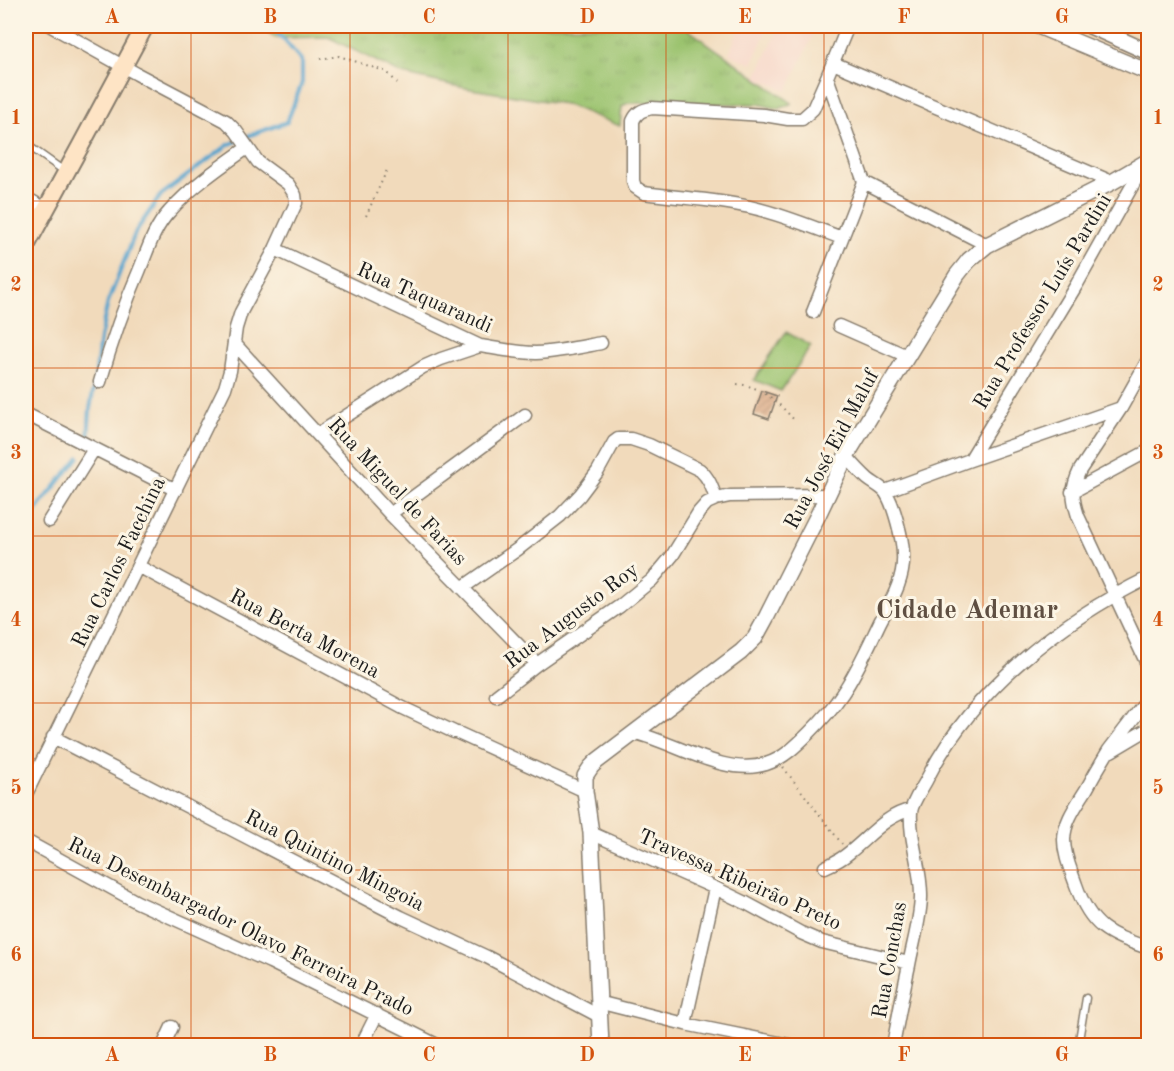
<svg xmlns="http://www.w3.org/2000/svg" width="1174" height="1071" viewBox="0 0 1174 1071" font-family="'Old Standard TT',serif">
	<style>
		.built { fill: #f6d2c4 }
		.grass { fill: url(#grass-tufts); stroke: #5b6f44; stroke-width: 1.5 }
		.pitch { fill: #9ac26d; stroke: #5b6f44; stroke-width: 1.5 }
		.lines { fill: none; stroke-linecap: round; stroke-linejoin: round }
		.stream { stroke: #53a3cd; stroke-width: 4 }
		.building { fill: url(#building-hatch) }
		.service-casing { stroke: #867b6c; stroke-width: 9 }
		.minor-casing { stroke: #867b6c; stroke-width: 15 }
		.tertiary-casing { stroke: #867b6c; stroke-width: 18 }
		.secondary-casing { stroke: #867b6c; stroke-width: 20 }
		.path { stroke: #867b6c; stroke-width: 2; stroke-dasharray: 1.5 4.5; stroke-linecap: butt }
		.service { stroke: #fff; stroke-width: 6 }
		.minor { stroke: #fff; stroke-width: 12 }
		.tertiary { stroke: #fff; stroke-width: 15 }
		.secondary { stroke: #fee4c5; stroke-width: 16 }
		.grid { fill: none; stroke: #d4530e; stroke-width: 1.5; stroke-opacity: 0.55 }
		.labels { text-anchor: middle; stroke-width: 6; stroke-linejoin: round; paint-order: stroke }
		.street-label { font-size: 21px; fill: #1c1c1c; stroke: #fcf5e5 }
		.district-label { font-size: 27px; font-weight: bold; fill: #5f4f42; stroke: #fcf5e5 }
		.neatline { fill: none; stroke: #d4530e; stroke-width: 2 }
		.grid-label { font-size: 20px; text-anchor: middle; font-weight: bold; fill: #d4530e }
	</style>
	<defs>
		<pattern id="grass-tufts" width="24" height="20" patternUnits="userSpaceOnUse" patternTransform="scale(1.5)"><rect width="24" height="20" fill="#9ac26d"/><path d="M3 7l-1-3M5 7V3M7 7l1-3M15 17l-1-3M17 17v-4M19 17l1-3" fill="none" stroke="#84a65e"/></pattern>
		<pattern id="building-hatch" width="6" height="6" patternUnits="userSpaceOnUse" patternTransform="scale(1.5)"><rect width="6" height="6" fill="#dcad8a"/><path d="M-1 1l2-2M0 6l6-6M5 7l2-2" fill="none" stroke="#bc9476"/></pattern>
	</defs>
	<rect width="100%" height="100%" fill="#fcf5e5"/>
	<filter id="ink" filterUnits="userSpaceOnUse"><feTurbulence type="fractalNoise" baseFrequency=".0167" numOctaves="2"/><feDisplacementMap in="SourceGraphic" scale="12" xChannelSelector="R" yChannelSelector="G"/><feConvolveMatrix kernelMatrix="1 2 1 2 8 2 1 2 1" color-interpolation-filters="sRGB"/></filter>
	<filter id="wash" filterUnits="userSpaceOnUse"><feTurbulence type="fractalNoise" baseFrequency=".008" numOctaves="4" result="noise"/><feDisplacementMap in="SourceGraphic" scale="24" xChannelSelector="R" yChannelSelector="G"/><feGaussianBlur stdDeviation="1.35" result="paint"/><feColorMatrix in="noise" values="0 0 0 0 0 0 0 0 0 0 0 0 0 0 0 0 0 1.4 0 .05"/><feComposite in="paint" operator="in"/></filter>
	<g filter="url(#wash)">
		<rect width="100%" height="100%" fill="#f1dabb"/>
		<path class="built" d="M 740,26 L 768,26 L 752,64 L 729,54 Z
			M 780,26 L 802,26 L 815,31 L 787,91 L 756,77 Z"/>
		<path class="grass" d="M 261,26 L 683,26 L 792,103 L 779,109 L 759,104 L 628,103 L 622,106 L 620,126 L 565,104 L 465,88 L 402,74 L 328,37 L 275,38 Z"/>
		<path class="pitch" d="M 786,332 L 811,346 L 781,391 L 754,380 Z"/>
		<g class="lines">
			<path class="stream" d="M 88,440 L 90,409 L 95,381 L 100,338 L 108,302 L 136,231 L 161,195 L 228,145 L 253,134 L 287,122 L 302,83 L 302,61 L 285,41 L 270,26
				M 26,525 L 40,505 L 79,457"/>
		</g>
		<g id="blocks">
			<path class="building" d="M 762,391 L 777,396 L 769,419 L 754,414 Z"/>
		</g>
	</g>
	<g filter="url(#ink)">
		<use href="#blocks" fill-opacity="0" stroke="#867b6c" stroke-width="1.5"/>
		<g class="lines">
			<defs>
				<path id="service" d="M 26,144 L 64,171
					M 1078,1046 L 1086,998"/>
				<path id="minor" d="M 848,26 L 827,77 L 864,182 L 987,245
					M 833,63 L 1112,182
					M 827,77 L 813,109 L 802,119 L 788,119 L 764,115 L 652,108 C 642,110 637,112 633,121 L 633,181 L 635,187 L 644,193 C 679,198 715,199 750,207 C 781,214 812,227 842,238
					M 26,198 L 46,209
					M 275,249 L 480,346 C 499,349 518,353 536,353 C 558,352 580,347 601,343
					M 813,312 L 864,182
					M 839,326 L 907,356
					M 234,343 L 390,514 L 537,664
					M 1148,360 L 1121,408 L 1080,470 C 1071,489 1072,497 1078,516 L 1148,666
					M 100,382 C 111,344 124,306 140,269 C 148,249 154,228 169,212 C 191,187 220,167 247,148
					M 26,414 L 176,490
					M 318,434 L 423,367 L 441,359 L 480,346
					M 970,460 L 1077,284 L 1145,163
					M 885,491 L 970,460 L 1121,408
					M 1072,492 L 1148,451
					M 390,514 L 525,415
					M 49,521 L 94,449
					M 138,566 L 401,707 L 454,732
					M 462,588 L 518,549 L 560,516 L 580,495 L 598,471 L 614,442 L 618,439 L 631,439 L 649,445 L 700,470 C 709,478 712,487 716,499
					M 496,696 L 537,664 L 620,606 L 652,580 L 672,556 L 699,512 L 707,503 L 716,499 L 730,496 L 828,495
					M 1148,699 C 1135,716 1122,733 1109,750 C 1101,763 1093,777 1086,790 C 1076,806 1064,822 1064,840 C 1064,856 1071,870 1076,885 C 1091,928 1108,934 1148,948
					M 458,733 L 585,791
					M 635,733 C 675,742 724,777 766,764 C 783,759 797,745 809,733 C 821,721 833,708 842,694 C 857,672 868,647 880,622 C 891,601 905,579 903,554 C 903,540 894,505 886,493 C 882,487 874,484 868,479 C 860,472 853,464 846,456
					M 53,737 L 401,917 L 487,957 L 599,1016
					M 1111,751 L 1148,729
					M 26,794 L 225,388 L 230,371 L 236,328 L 241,312 L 275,249 L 296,203 L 295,195 L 288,184 L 258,162 L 236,131 L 226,121 L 137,74 L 51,26
					M 591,833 L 715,888 L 746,903 L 801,933 L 822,942 L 909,963
					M 26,841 L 137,902 L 270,962 L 439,1046
					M 825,867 C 834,863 842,859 850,852 C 868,838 887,814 911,810
					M 598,1002 L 685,1024 L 794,1046
					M 685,1024 L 715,888
					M 163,1046 L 172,1027
					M 361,1046 L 377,1014
					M 893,1046 C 898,1019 903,992 909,965 C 913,943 920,921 921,898 C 922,869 909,841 911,812 C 912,802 922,789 927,779 C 972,690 1060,621 1148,578"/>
				<path id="tertiary" d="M 1038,26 L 1148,72
					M 1090,26 L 1148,52
					M 601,1046 L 591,833 L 585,791 L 585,776 L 591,767 L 597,761 L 741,652 L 755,638 L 767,616 L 818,515 L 846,456 L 957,275 L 969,260 L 987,245 L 1112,182 L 1148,161"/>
				<path id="secondary" d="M 26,246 L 81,145 L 145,26"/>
			</defs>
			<use href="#service" class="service-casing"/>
			<use href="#minor" class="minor-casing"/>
			<use href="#tertiary" class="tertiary-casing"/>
			<use href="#secondary" class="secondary-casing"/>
			<path class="path" d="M 320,59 L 339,56 L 387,72 L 397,83
				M 366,216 L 387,170
				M 737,384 C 762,386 779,403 795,421
				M 783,767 L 842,844"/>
			<use href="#service" class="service"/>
			<use href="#minor" class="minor"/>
			<use href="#tertiary" class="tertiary"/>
			<use href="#secondary" class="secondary"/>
		</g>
	</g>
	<path class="grid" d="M 191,26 L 191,1046M 350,26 L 350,1046M 508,26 L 508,1046M 666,26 L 666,1046M 824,26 L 824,1046M 983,26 L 983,1046M 26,201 L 1148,201M 26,368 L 1148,368M 26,536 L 1148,536M 26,703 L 1148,703M 26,870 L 1148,870"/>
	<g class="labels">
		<g class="street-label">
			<text transform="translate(425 297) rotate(24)" y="7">Rua Taquarandi</text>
			<text transform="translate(1042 301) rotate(-59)" y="7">Rua Professor Luís Pardini</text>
			<text transform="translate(831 449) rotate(-62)" y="7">Rua José Eid Maluf</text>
			<text transform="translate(398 491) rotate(47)" y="7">Rua Miguel de Farias</text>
			<text transform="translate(118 562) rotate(-64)" y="7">Rua Carlos Facchina</text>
			<text transform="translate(571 615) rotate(-37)" y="7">Rua Augusto Roy</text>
			<text transform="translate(305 633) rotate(28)" y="7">Rua Berta Morena</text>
			<text transform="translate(335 860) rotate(27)" y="7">Rua Quintino Mingoia</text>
			<text transform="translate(740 879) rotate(24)" y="7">Travessa Ribeirão Preto</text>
			<text transform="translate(241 926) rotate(26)" y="7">Rua Desembargador Olavo Ferreira Prado</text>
			<text transform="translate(889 960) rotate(-80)" y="7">Rua Conchas</text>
		</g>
		<g class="district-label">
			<text x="967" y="618">Cidade Ademar</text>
		</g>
	</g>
	<rect width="1174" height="1071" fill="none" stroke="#fcf5e5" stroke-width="66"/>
	<rect x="33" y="33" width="1108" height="1005" class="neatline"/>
	<g class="grid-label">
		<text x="112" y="23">A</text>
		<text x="270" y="23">B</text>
		<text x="429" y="23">C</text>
		<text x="587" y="23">D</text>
		<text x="745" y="23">E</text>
		<text x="904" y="23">F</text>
		<text x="1062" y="23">G</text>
		<text x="16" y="124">1</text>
		<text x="1158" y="124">1</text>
		<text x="16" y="291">2</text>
		<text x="1158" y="291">2</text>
		<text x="16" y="459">3</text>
		<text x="1158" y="459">3</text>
		<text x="16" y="626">4</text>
		<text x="1158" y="626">4</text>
		<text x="16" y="794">5</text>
		<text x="1158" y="794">5</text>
		<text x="16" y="961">6</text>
		<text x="1158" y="961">6</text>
		<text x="112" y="1061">A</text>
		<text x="270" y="1061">B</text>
		<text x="429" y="1061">C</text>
		<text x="587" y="1061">D</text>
		<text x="745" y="1061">E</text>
		<text x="904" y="1061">F</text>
		<text x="1062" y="1061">G</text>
	</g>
</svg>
